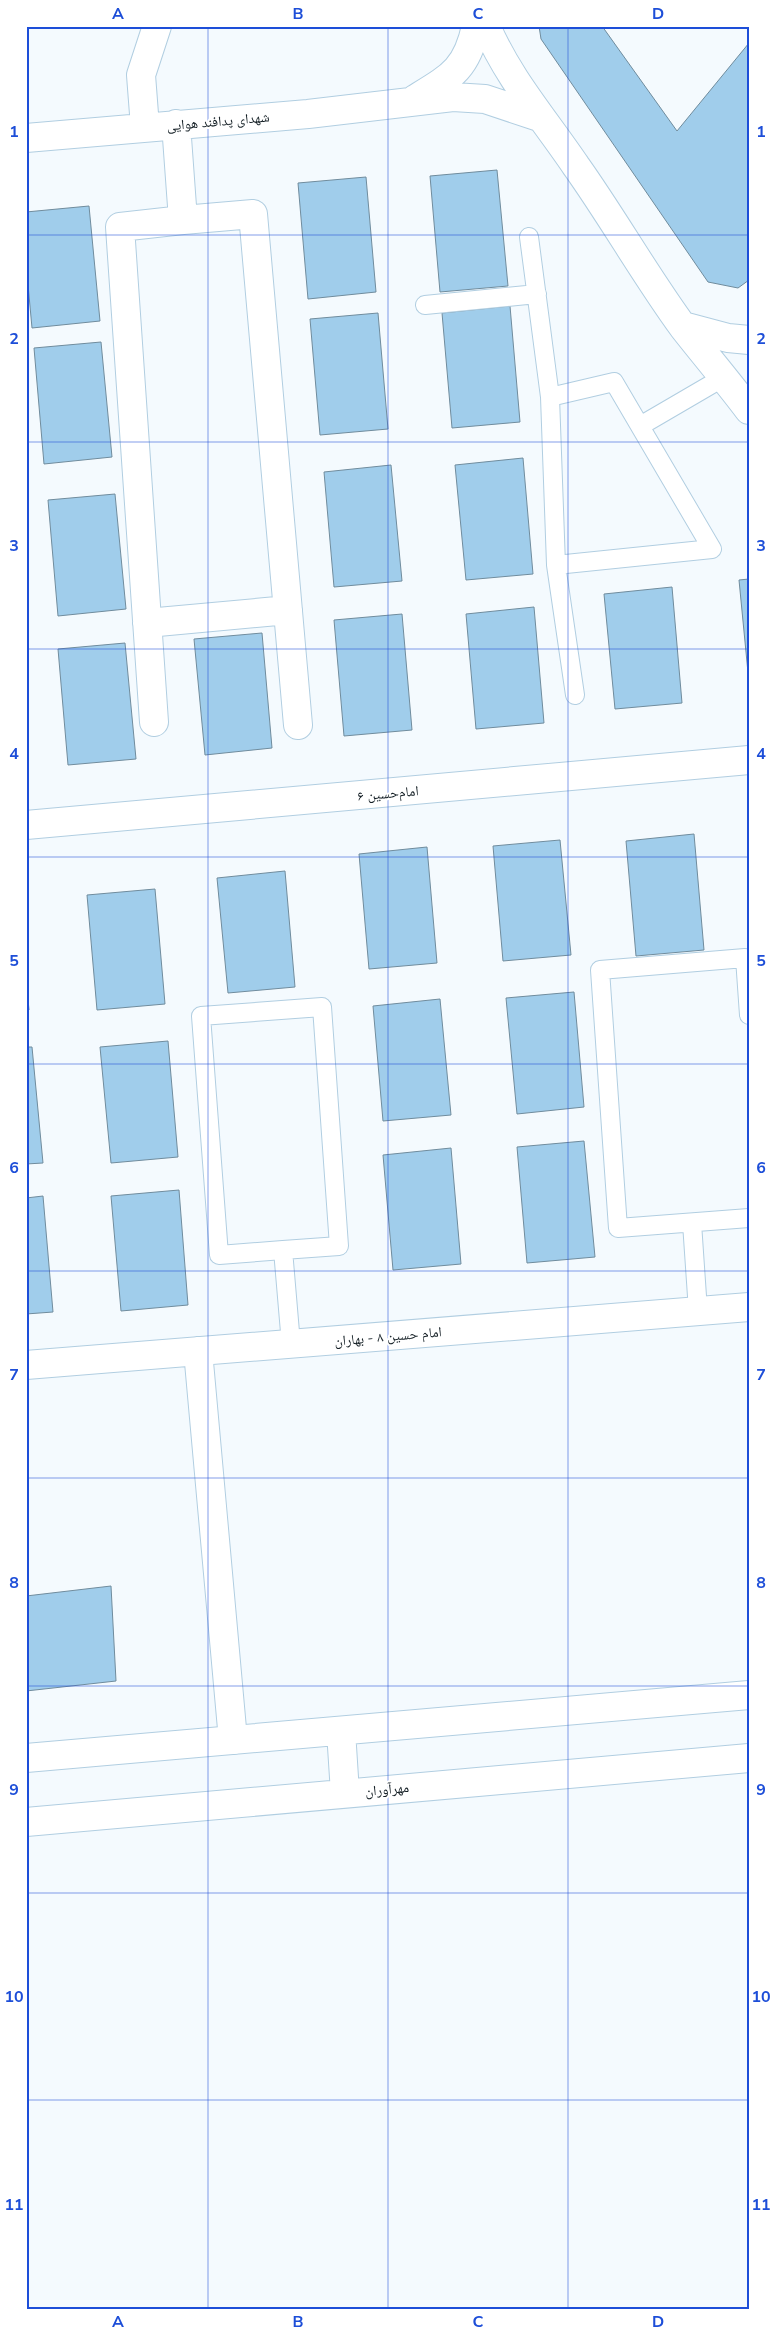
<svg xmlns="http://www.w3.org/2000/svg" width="775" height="2335" viewBox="0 0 775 2335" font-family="'Nunito Sans','Noto Naskh Arabic',sans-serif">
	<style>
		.building { fill: #a0cdeb; stroke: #708c9d }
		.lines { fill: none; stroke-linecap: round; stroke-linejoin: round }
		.service-casing { stroke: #b1cee1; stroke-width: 20 }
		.minor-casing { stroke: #b1cee1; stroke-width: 30 }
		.tertiary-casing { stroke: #b1cee1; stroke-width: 30 }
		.service { stroke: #fff; stroke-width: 18 }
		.minor { stroke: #fff; stroke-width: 28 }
		.tertiary { stroke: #fff; stroke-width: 28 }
		.grid { fill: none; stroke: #1d4ed8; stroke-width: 1; stroke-opacity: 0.55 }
		.labels { text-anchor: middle; stroke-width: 4; stroke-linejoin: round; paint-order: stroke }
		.street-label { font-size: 14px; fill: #131e24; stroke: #fff }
		.neatline { fill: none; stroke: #1d4ed8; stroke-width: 2 }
		.grid-label { font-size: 16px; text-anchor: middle; font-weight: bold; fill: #1d4ed8 }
	</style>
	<rect width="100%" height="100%" fill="#f4fafe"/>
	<path class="building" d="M 539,26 L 602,26 L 677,131 L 749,43 L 749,280 L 738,288 L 708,282 L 541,39 Z
		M 497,170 L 508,286 L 440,292 L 430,176 Z
		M 366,177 L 376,292 L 308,299 L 298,183 Z
		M 89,206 L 100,321 L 32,328 L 26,263 L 26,212 Z
		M 510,306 L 520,422 L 452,428 L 442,313 Z
		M 378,313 L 388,429 L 320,435 L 310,319 Z
		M 101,342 L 112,457 L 44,464 L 34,348 Z
		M 523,458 L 533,574 L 466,580 L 455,465 Z
		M 391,465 L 402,581 L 334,587 L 324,472 Z
		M 115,494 L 126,609 L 58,616 L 48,500 Z
		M 749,579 L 749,683 L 739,580 Z
		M 672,587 L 682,703 L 615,709 L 604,594 Z
		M 534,607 L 544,723 L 476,729 L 466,614 Z
		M 402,614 L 412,730 L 344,736 L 334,620 Z
		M 262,633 L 272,748 L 205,755 L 194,639 Z
		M 125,643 L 136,759 L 68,765 L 58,649 Z
		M 694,834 L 704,950 L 636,956 L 626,841 Z
		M 560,840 L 571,955 L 503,961 L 493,846 Z
		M 427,847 L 437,963 L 369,969 L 359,854 Z
		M 285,871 L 295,987 L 228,993 L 217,878 Z
		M 155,889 L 165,1004 L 97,1010 L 87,895 Z
		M 26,979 L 29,1010 L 26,1011 Z
		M 574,992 L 584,1107 L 517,1114 L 506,998 Z
		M 440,999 L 451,1115 L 383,1121 L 373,1006 Z
		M 168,1041 L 178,1157 L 111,1163 L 100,1047 Z
		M 26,1047 L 32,1047 L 43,1163 L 26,1164 Z
		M 584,1141 L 595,1257 L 527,1263 L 517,1147 Z
		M 451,1148 L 461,1264 L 393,1270 L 383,1155 Z
		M 179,1190 L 188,1305 L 121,1311 L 111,1196 Z
		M 43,1196 L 53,1312 L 26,1314 L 26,1198 Z
		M 111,1586 L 116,1681 L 26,1691 L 26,1596 Z"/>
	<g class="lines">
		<defs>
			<path id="service" d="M 529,237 L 550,397
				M 425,305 L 537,294
				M 614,382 L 712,549 L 556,565 L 550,397 Z
				M 640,426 L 724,377
				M 556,565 L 575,695
				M 749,1015 L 745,958 L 600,970 L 618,1228 L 749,1218
				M 692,1223 L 698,1311
				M 283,1250 L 219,1255 L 201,1016 L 322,1007 L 339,1246 L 283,1250 L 291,1344"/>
			<path id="minor" d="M 486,26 C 508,78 545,120 576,166 C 613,218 645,275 683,327 C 705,355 728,382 749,410
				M 415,99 C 451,77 467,69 476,26
				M 145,127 L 141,75 L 157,26
				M 26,138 L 308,114 L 453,97 L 485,99 L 539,117
				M 183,220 L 253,214 L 298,725
				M 683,326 L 728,338 L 749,340
				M 147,623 L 288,610
				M 154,722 L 120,227 L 183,220 L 176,124
				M 26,825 L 749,760
				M 198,1351 L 233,1740
				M 26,1365 L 749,1307"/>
			<path id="tertiary" d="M 341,1731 L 345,1793
				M 26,1758 L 749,1695
				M 26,1822 L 749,1758"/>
		</defs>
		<use href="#service" class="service-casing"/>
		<use href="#minor" class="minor-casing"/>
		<use href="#tertiary" class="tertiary-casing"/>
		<use href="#service" class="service"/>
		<use href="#minor" class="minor"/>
		<use href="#tertiary" class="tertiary"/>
	</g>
	<path class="grid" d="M 208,26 L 208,2309M 388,26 L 388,2309M 568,26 L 568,2309M 26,235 L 749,235M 26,442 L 749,442M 26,649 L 749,649M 26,857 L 749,857M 26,1064 L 749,1064M 26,1271 L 749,1271M 26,1478 L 749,1478M 26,1686 L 749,1686M 26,1893 L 749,1893M 26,2100 L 749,2100"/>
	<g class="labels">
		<g class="street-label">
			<text transform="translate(218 121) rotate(-5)" y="5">شهدای پدافند هوایی</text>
			<text transform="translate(388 793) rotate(-5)" y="5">امام‌حسین ۶</text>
			<text transform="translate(388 1336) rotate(-5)" y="5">امام حسین ۸ - بهاران</text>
			<text transform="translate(387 1789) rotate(-5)" y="5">مهرآوران</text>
		</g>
	</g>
	<rect width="775" height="2335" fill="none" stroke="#ffffff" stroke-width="55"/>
	<rect x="28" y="28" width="720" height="2280" class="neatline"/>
	<g class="grid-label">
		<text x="118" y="19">A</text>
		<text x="298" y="19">B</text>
		<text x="478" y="19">C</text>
		<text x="658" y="19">D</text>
		<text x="14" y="137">1</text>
		<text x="761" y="137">1</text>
		<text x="14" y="344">2</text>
		<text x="761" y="344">2</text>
		<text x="14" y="551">3</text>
		<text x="761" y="551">3</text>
		<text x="14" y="759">4</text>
		<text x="761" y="759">4</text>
		<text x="14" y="966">5</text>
		<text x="761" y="966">5</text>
		<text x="14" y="1173">6</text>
		<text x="761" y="1173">6</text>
		<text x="14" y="1380">7</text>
		<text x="761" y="1380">7</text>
		<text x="14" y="1588">8</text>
		<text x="761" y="1588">8</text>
		<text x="14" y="1795">9</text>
		<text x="761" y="1795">9</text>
		<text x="14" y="2002">10</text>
		<text x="761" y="2002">10</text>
		<text x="14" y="2210">11</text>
		<text x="761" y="2210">11</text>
		<text x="118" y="2327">A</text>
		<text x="298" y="2327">B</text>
		<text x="478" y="2327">C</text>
		<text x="658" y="2327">D</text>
	</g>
</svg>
